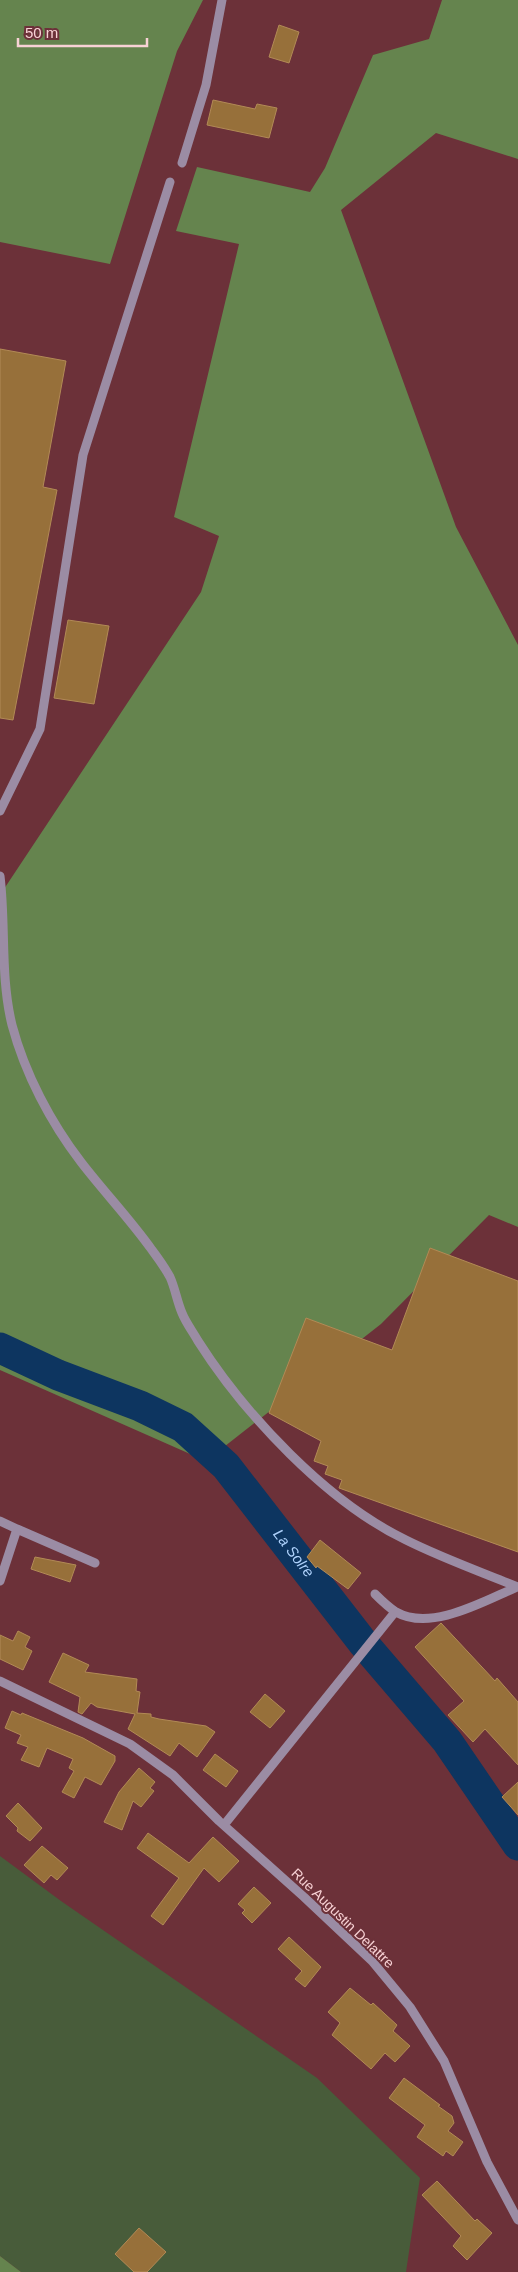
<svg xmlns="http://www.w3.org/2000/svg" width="518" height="2272" viewBox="0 0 518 2272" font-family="Helvetica,sans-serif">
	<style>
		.green { fill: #485c3a }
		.forest { fill: #65844e }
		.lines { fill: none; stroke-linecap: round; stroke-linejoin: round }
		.river { stroke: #0d3560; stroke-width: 31 }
		.building { fill: #97703a; stroke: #b28a56 }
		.minor { stroke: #9b8ca4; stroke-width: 9 }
		.labels { text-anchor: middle; stroke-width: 4; stroke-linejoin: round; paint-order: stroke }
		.street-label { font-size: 14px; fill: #f8d2d5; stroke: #6c3139 }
		.water-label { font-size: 15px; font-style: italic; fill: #aed1fb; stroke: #6c3139 }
	</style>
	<rect width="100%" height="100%" fill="#6c3139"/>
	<path class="green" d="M 0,1856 L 61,1901 L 317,2078 L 420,2178 L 406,2272 L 21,2272 L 0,2256 Z"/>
	<path class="forest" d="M 0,0 L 203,0 L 177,51 L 110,264 L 0,242 Z
		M 442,0 L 518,0 L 518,159 L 436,133 L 341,210 L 456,527 L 518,645 L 518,1227 L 489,1215 L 381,1324 L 206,1461 L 0,1370 L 0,887 L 4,889 L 201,592 L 219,536 L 174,517 L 239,244 L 176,231 L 197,167 L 310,192 L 325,168 L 373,55 L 429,39 Z
		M 0,2256 L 21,2272 L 0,2272 Z"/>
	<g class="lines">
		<path class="river" id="s1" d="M 0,1348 L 58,1375 L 140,1406 L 183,1427 L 226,1466 L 364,1644 L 447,1741 L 518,1845"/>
	</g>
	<path class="building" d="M 279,25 L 299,32 L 289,63 L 269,57 Z
		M 213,100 L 255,109 L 257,104 L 277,108 L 269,138 L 207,125 Z
		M 0,349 L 66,361 L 43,487 L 57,490 L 13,720 L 0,718 Z
		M 68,620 L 109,626 L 94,704 L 54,698 Z
		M 430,1248 L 518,1281 L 518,1552 L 339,1488 L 342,1480 L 325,1474 L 328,1466 L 314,1461 L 321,1441 L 269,1413 L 306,1318 L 392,1350 Z
		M 320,1540 L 361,1573 L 348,1589 L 317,1566 L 316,1568 L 307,1557 Z
		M 35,1557 L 76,1565 L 70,1582 L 31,1569 Z
		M 441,1623 L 495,1681 L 497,1678 L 518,1702 L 518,1765 L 485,1729 L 473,1742 L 448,1715 L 464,1701 L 415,1647 Z
		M 18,1631 L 30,1637 L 25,1647 L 32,1651 L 23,1670 L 0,1659 L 0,1635 L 13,1641 Z
		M 63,1653 L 89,1665 L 85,1672 L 137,1679 L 136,1691 L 140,1692 L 137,1713 L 151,1714 L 151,1717 L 159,1719 L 206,1726 L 215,1732 L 197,1757 L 179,1743 L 170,1756 L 128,1729 L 135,1714 L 97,1707 L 91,1703 L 82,1714 L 78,1712 L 80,1697 L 49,1682 Z
		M 265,1694 L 285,1711 L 270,1728 L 250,1712 Z
		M 12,1711 L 21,1715 L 22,1713 L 83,1738 L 115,1756 L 115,1761 L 101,1785 L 85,1777 L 74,1798 L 62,1792 L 74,1771 L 69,1768 L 73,1759 L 47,1748 L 39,1767 L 21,1760 L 28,1747 L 17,1743 L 21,1735 L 5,1728 Z
		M 215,1754 L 238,1771 L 226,1787 L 203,1770 Z
		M 139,1768 L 155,1782 L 150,1788 L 154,1791 L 141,1807 L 133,1801 L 122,1830 L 104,1822 L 119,1792 Z
		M 518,1782 L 518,1815 L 502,1797 Z
		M 18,1803 L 42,1828 L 30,1841 L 17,1831 L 18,1828 L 6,1816 Z
		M 148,1833 L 189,1863 L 213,1837 L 239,1861 L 219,1882 L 204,1868 L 163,1925 L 151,1916 L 179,1878 L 137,1848 Z
		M 42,1846 L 68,1868 L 57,1880 L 51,1875 L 44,1883 L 24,1865 Z
		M 254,1887 L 271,1903 L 252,1923 L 242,1913 L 245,1910 L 238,1904 Z
		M 289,1937 L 321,1967 L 305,1987 L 295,1979 L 302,1971 L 278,1949 Z
		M 350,1988 L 371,2005 L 373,2003 L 397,2025 L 393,2031 L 410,2046 L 395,2062 L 385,2053 L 371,2069 L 332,2035 L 340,2023 L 328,2012 Z
		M 404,2078 L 440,2105 L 438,2106 L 452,2116 L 454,2123 L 448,2131 L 463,2142 L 453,2156 L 446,2151 L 443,2156 L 417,2137 L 425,2125 L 389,2098 Z
		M 437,2181 L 475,2221 L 477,2219 L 492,2233 L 467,2260 L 453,2246 L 461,2236 L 422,2195 Z
		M 139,2228 L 166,2252 L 147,2272 L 134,2272 L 115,2254 Z"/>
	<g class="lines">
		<path class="minor" d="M 182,163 L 206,85 L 222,0
			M 0,811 L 40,729 L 83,455 L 170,182
			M 0,876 C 6,926 0,976 12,1025 C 25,1074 51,1123 81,1162 C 104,1192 130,1219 152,1250 C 158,1258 165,1268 170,1277 C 175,1288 177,1301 182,1313 C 186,1323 193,1332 198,1341 C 245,1415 327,1502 406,1540 C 442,1558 481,1572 518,1587
			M 0,1521 L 17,1529 L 0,1581
			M 17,1529 L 95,1563
			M 375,1594 C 381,1600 388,1607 396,1612 C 431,1632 484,1601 517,1587
			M 0,1681 L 130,1744 L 173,1775 L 219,1821 L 304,1897 L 372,1961 L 410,2007 L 444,2061 L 487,2162 L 518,2220
			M 224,1825 L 395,1612"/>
	</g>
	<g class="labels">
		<g class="street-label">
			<text transform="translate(343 1918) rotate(44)" y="5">Rue Augustin Delattre</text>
		</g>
		<g class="water-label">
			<text dy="5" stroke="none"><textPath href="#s1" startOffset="368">La Solre</textPath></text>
		</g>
	</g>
	<path d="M18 38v8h129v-8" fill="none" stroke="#f8d2d5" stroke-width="2.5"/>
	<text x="25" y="38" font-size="15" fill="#f8d2d5" stroke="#6c3139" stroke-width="4" paint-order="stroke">50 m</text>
</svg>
